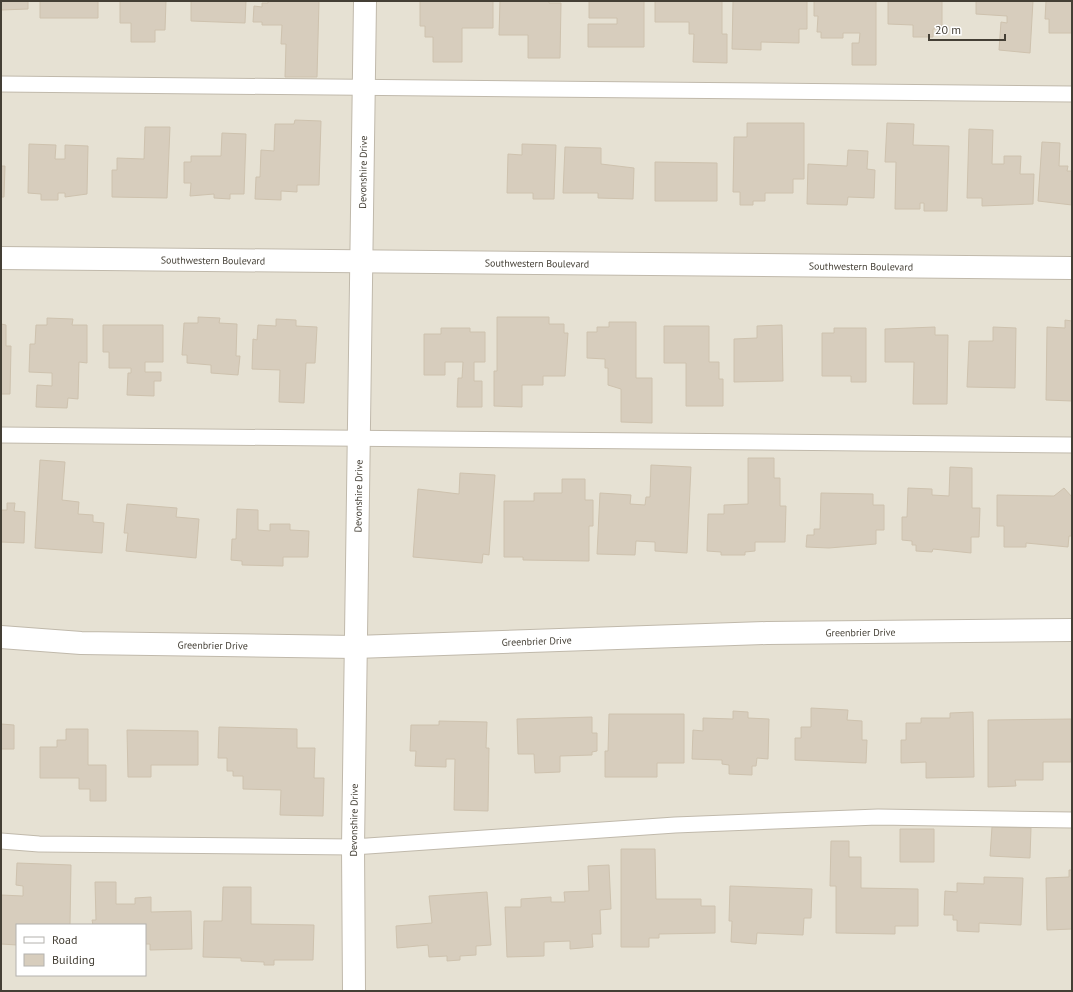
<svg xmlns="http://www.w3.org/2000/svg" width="1073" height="992" viewBox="0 0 1073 992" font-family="'PT Sans',sans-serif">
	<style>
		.residential { fill: #e6e1d3; fill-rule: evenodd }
		.building { fill: #d7cdbd; stroke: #cec2ae }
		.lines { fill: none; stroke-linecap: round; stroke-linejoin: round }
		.service-casing { stroke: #c0b9ab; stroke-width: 17 }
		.minor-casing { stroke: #c0b9ab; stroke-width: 24 }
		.tertiary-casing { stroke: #c0b9ab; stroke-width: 24 }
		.service { stroke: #fff; stroke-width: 15 }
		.minor { stroke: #fff; stroke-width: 22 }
		.tertiary { stroke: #fff; stroke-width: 22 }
		.labels { text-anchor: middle; stroke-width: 3; stroke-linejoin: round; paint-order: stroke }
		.street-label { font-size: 10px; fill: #443f35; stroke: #fff }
	</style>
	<rect width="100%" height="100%" fill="#f2eee5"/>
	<path class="residential" d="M 1,1 L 1072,1 L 1072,991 L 1,991 ZM 17,925 L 145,925 L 145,975 L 17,975 Z"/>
	<path class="building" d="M 1,1 L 28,1 L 28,9 L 1,10 Z
		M 40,1 L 98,1 L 98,18 L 40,18 Z
		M 120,1 L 166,1 L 165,30 L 155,30 L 155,42 L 131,42 L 131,23 L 120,23 Z
		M 191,1 L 246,1 L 245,23 L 191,21 Z
		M 268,1 L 319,1 L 317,77 L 285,77 L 286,44 L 281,44 L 282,25 L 262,25 L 262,22 L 253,22 L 254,6 L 262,7 L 262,3 L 268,3 Z
		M 420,1 L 493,1 L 493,28 L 462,28 L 462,62 L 433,62 L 433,37 L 425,37 L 425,26 L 420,26 Z
		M 500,1 L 549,1 L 549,3 L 561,3 L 560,58 L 528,58 L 528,35 L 499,35 Z
		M 589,1 L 644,1 L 644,47 L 588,47 L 588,24 L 617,24 L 617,18 L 589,18 Z
		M 655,1 L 722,1 L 722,34 L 727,34 L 727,63 L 693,62 L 694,34 L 689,34 L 689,22 L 655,22 Z
		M 733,1 L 807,1 L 807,29 L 799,29 L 799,43 L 761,42 L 761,50 L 732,49 Z
		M 814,1 L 876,1 L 876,65 L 852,65 L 852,43 L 859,43 L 860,33 L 843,33 L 843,38 L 821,38 L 821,32 L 817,32 L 818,16 L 814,16 Z
		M 888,1 L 942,1 L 942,29 L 933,29 L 933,37 L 913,37 L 913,25 L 888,24 Z
		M 976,1 L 1033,1 L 1030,53 L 999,50 L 1001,22 L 1007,23 L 1007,16 L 976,14 Z
		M 1046,1 L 1072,1 L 1072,33 L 1049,33 L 1049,19 L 1045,19 Z
		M 295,120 L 321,121 L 319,185 L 297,185 L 297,192 L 281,191 L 281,200 L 255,199 L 256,177 L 260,177 L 261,150 L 274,151 L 275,124 L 294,124 Z
		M 747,123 L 804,123 L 804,179 L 793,179 L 793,193 L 765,193 L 765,201 L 753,201 L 753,205 L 740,205 L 740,192 L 733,192 L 734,137 L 747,137 Z
		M 887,123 L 914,124 L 913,145 L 949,146 L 947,211 L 924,211 L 924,203 L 920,203 L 920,209 L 895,209 L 896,162 L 885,162 Z
		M 145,127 L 170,127 L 167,198 L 112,197 L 112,170 L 117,170 L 117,158 L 144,159 Z
		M 969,129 L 993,130 L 992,164 L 1004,164 L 1004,156 L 1021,156 L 1020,174 L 1034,174 L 1033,204 L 982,206 L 982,198 L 967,198 Z
		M 222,133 L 246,134 L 244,194 L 230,194 L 230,199 L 214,198 L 214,194 L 190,196 L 191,183 L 184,183 L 184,162 L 191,162 L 191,156 L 221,156 Z
		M 1042,142 L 1060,143 L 1059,166 L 1068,166 L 1067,171 L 1072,171 L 1072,205 L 1038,201 Z
		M 29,144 L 56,145 L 55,159 L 65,159 L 65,145 L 88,146 L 87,194 L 65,197 L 65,193 L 58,193 L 58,200 L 41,200 L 41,194 L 28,193 Z
		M 522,144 L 556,145 L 554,199 L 533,199 L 533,193 L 507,193 L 508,154 L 522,155 Z
		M 565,147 L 601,148 L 601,164 L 634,168 L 633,199 L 598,198 L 598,193 L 563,193 Z
		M 848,150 L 868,151 L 867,169 L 875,170 L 874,198 L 848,197 L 847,205 L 807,204 L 808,164 L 847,166 Z
		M 655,162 L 717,163 L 717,201 L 655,201 Z
		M 1,166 L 5,166 L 4,197 L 1,197 Z
		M 198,317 L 220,318 L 219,323 L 237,324 L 236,356 L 240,356 L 238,375 L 211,373 L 211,365 L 187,363 L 187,355 L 182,355 L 184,323 L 198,323 Z
		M 497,317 L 549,317 L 549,324 L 564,324 L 564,333 L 568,333 L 565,376 L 543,376 L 543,385 L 522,385 L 522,407 L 494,406 L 494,371 L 497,371 Z
		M 47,318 L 73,319 L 72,325 L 87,325 L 87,363 L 79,362 L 78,399 L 68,398 L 67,408 L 36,407 L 37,385 L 52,386 L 52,373 L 29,372 L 30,344 L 35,344 L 36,325 L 47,325 Z
		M 276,319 L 296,320 L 296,326 L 317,327 L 315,363 L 306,363 L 304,403 L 279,402 L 280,370 L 252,369 L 253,339 L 257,340 L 258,325 L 276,326 Z
		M 1065,320 L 1072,321 L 1072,401 L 1046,400 L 1047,327 L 1065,328 Z
		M 609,322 L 636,322 L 636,378 L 652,378 L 652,423 L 621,422 L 621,389 L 608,385 L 608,368 L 605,368 L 605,359 L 587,358 L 587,332 L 597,332 L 597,327 L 609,327 Z
		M 1,324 L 6,325 L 6,346 L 11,346 L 10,394 L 1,394 Z
		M 103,325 L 163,325 L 163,362 L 145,362 L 145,372 L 161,372 L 161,381 L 154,381 L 154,396 L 127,395 L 128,373 L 131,373 L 131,368 L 109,368 L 109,352 L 103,352 Z
		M 782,325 L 783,381 L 734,382 L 734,339 L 757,338 L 757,326 Z
		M 664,326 L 709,326 L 709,362 L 719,362 L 719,379 L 723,379 L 723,406 L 686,406 L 686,363 L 664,363 Z
		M 935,327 L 935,335 L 948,335 L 947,404 L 913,404 L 914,362 L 885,362 L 885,329 Z
		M 993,327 L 1016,328 L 1015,388 L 967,387 L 969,341 L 993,341 Z
		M 441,328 L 470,328 L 470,332 L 485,332 L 485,362 L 474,362 L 474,381 L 482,381 L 482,407 L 457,407 L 458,378 L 462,378 L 463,362 L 445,362 L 445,375 L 424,375 L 424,334 L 441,334 Z
		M 834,328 L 866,328 L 866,382 L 851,382 L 851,376 L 822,376 L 822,333 L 834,333 Z
		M 748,458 L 774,458 L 774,478 L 780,478 L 780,506 L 786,506 L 785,542 L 755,542 L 755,551 L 745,552 L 745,555 L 721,555 L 721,552 L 707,551 L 708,514 L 724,514 L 724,505 L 748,504 Z
		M 40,460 L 65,462 L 62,500 L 79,502 L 78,514 L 93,515 L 93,522 L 104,523 L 102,553 L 35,548 Z
		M 651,465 L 691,467 L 687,553 L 655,551 L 655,542 L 636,541 L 635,555 L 597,554 L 600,493 L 631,495 L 630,504 L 645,505 L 646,497 L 650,497 Z
		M 950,467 L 972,468 L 972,508 L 980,508 L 979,537 L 971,537 L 971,553 L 933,549 L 932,552 L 916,551 L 916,545 L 912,545 L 912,541 L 902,540 L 902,517 L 907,517 L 908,488 L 932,489 L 932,495 L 949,496 Z
		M 460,473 L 495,475 L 489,555 L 483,554 L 482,563 L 413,557 L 418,489 L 459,494 Z
		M 562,479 L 585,479 L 585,500 L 593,500 L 593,526 L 589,526 L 589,561 L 523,560 L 523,557 L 504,557 L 504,501 L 534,501 L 534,493 L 562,493 Z
		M 1064,488 L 1072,497 L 1072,536 L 1069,536 L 1068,547 L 1026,543 L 1026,547 L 1004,547 L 1004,526 L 997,526 L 997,495 L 1054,496 Z
		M 821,493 L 873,494 L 873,505 L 884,505 L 884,530 L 876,530 L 876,544 L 829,548 L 806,547 L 807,535 L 814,535 L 814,529 L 820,529 Z
		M 7,503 L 15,503 L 14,511 L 25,512 L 24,543 L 1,542 L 1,510 L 7,510 Z
		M 127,504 L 177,508 L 176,517 L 199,519 L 196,558 L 126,551 L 128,533 L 124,533 Z
		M 237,509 L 258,510 L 258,530 L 270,531 L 270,524 L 290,524 L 290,530 L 309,531 L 308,557 L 283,557 L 283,566 L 242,565 L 242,561 L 231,560 L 232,539 L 236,539 Z
		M 811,708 L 848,710 L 847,720 L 862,721 L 862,740 L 867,740 L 866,763 L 795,760 L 795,738 L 801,738 L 801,727 L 811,727 Z
		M 733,711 L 748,712 L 748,718 L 769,719 L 768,759 L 757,758 L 756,766 L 752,766 L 752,775 L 729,774 L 729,765 L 722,764 L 722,760 L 692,759 L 693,730 L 703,731 L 703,718 L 733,719 Z
		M 973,712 L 974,777 L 926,778 L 926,762 L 901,763 L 901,740 L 906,740 L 906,723 L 921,723 L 921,718 L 950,718 L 950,713 Z
		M 609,714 L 684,714 L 684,763 L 657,763 L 657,777 L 605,777 L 605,751 L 608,751 Z
		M 592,717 L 592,733 L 597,733 L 597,751 L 592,752 L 592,755 L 560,756 L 560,772 L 535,773 L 534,754 L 518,754 L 517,719 Z
		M 1071,719 L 1071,762 L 1043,762 L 1043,780 L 1015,780 L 1016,786 L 988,787 L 988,720 Z
		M 439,721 L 487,722 L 486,748 L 489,748 L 488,811 L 454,810 L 455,759 L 446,759 L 446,767 L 415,766 L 416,751 L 410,751 L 411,725 L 439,725 Z
		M 1,724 L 14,725 L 14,749 L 1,749 Z
		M 219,727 L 297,729 L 297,748 L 315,748 L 314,778 L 324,778 L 323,816 L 280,815 L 281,790 L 243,789 L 243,776 L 233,776 L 233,771 L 227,771 L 227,758 L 218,758 Z
		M 66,729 L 88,729 L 88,765 L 106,765 L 106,801 L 90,801 L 90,789 L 79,789 L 79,778 L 40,778 L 40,747 L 57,747 L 57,740 L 66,740 Z
		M 127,730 L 198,731 L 198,765 L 151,765 L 151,777 L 128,777 Z
		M 992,827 L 1031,828 L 1030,858 L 990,856 Z
		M 900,829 L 934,829 L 934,862 L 900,862 Z
		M 831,841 L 849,841 L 849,857 L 861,857 L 861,888 L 918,889 L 918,926 L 895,926 L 895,934 L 836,933 L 836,886 L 830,886 Z
		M 621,849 L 655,849 L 656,899 L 701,899 L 701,906 L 715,906 L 715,933 L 659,934 L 659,938 L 649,938 L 649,947 L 621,947 Z
		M 17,863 L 71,865 L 70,925 L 17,925 L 17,945 L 1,944 L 1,895 L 23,896 L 23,886 L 16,885 Z
		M 609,865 L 611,909 L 600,910 L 601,934 L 592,934 L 593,947 L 570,949 L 570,941 L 544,942 L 544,956 L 507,957 L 505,907 L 521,907 L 521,899 L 551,897 L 551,902 L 565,902 L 564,892 L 589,891 L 588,866 Z
		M 1069,870 L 1072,870 L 1072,929 L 1047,930 L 1046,878 L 1069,877 Z
		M 984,877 L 1023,878 L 1021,925 L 979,923 L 979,932 L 957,931 L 957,920 L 953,920 L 953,915 L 944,915 L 945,891 L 957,892 L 957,883 L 984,884 Z
		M 95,882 L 116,882 L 116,904 L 135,904 L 135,898 L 151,897 L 151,912 L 191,911 L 192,949 L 150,950 L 150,944 L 145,944 L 145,925 L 93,925 L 92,920 L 96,920 Z
		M 730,886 L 812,889 L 811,918 L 804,918 L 803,935 L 757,933 L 756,944 L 731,942 L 732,921 L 729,921 Z
		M 223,887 L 251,887 L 251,924 L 314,925 L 313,960 L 274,960 L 274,965 L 264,965 L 264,962 L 241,961 L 241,958 L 203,957 L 204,921 L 222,921 Z
		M 487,892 L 491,945 L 476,946 L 476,955 L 460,956 L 460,960 L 447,961 L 447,956 L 429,957 L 428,945 L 397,948 L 396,926 L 432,923 L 429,896 Z"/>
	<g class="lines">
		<defs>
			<path id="service" d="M 1,84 L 1072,94
				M 1,435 L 1072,445
				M 1,841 L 39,844 L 353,847 L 675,825 L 878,817 L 1072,820"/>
			<g id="minor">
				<path id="s1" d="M 1,258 L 1072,268"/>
				<path id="s2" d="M 1,637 L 81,643 L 355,647 L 767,633 L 1072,630"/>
			</g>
			<g id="tertiary">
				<path id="s3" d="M 354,991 L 353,847 L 365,1"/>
			</g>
		</defs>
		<use href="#service" class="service-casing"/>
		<use href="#minor" class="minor-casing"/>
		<use href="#tertiary" class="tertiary-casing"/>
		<use href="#service" class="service"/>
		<use href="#minor" class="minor"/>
		<use href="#tertiary" class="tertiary"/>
	</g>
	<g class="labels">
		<g class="street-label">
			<text dy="4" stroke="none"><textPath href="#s3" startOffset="819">Devonshire Drive</textPath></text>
			<text dy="4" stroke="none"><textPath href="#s1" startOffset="212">Southwestern Boulevard</textPath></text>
			<text dy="4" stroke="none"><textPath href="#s1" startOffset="536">Southwestern Boulevard</textPath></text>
			<text dy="4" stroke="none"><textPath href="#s1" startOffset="860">Southwestern Boulevard</textPath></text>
			<text dy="4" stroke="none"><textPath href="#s3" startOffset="495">Devonshire Drive</textPath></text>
			<text dy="4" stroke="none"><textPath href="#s2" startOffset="860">Greenbrier Drive</textPath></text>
			<text dy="4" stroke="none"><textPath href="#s2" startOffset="536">Greenbrier Drive</textPath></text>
			<text dy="4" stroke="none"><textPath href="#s2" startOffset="212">Greenbrier Drive</textPath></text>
			<text dy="4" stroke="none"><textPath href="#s3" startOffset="171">Devonshire Drive</textPath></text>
		</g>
	</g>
	<rect width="1073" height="992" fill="none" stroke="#443f35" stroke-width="4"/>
	<rect x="16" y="924" width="130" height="52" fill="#ffffff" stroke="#b4b2ae"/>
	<rect x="24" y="937" width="20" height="6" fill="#ffffff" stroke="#b4b2ae"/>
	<text x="52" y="944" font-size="12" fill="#443f35">Road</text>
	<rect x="24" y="954" width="20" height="12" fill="#d7cdbd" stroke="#b4b2ae"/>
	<text x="52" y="964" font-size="12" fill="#443f35">Building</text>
	<path d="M929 34v6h76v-6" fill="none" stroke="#443f35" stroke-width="2"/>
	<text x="935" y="34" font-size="12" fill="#443f35" stroke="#ffffff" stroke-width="3" paint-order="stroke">20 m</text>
</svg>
